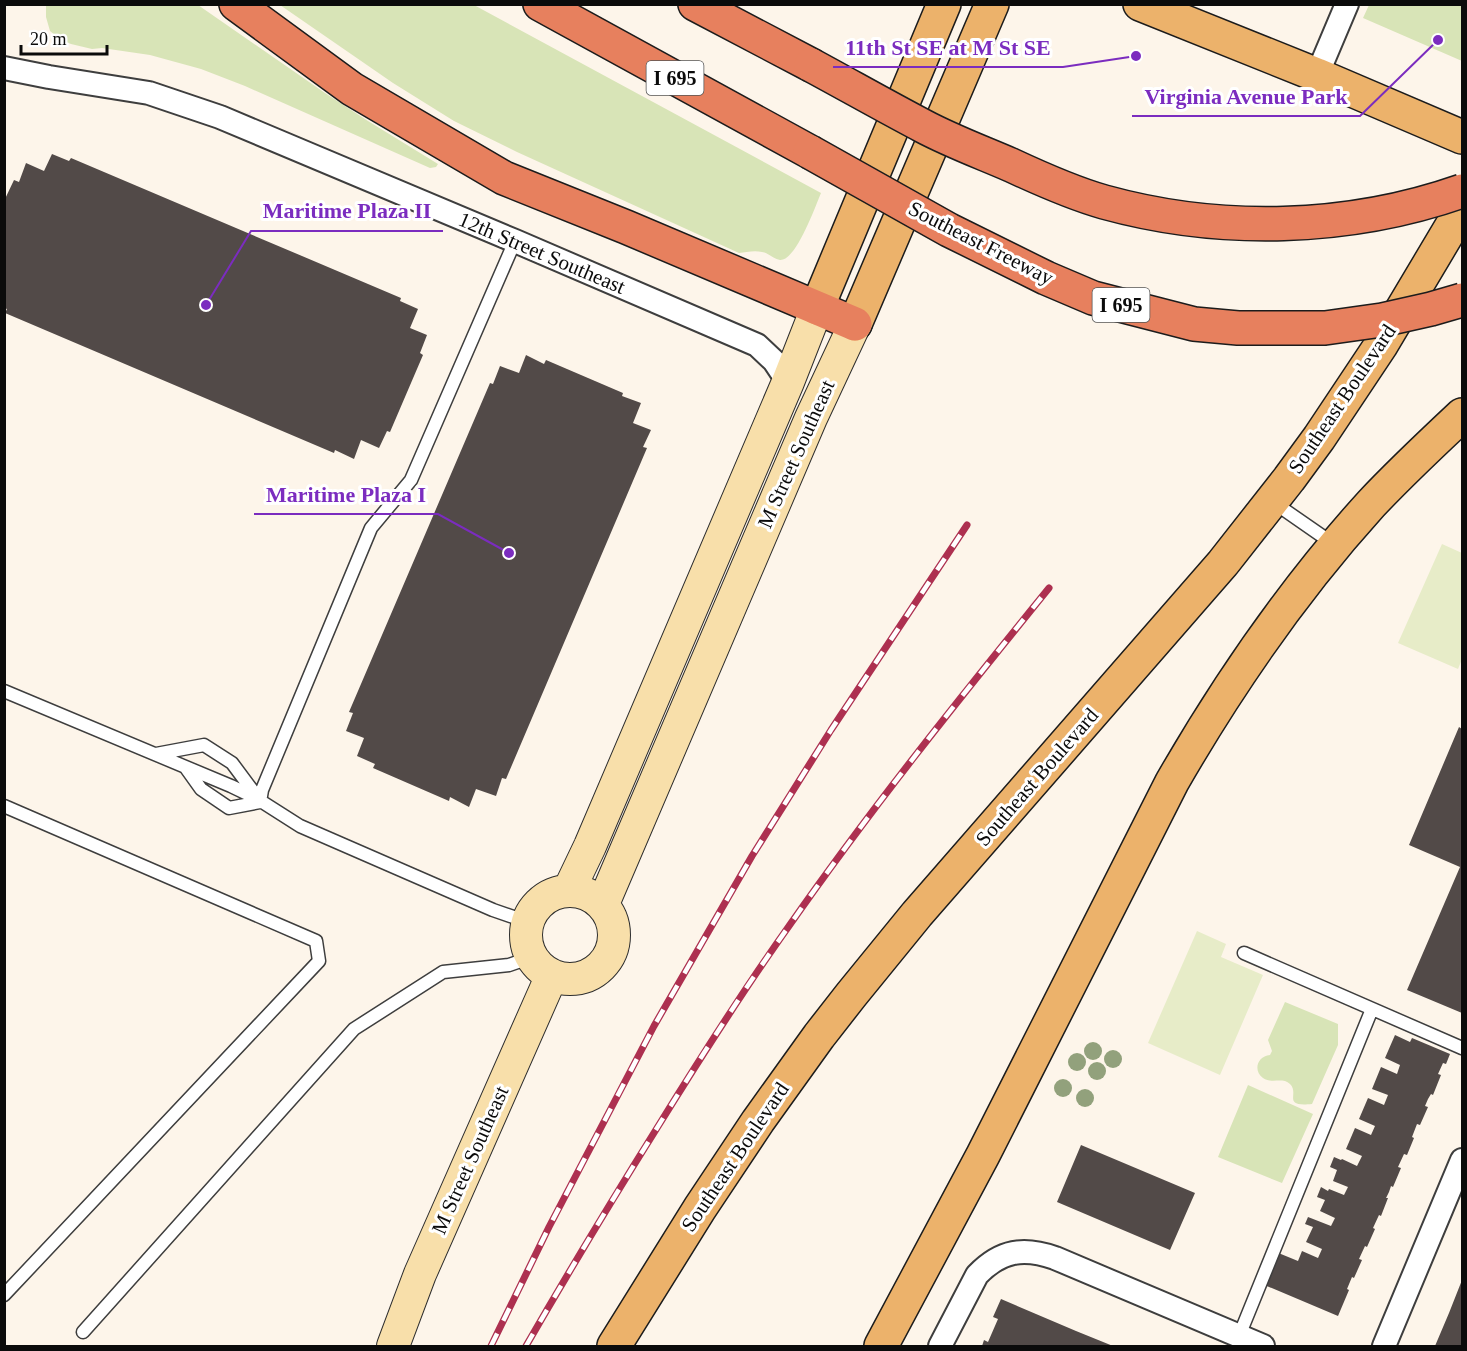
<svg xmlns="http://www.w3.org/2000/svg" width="1467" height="1351" viewBox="0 0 1467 1351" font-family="Georgia,serif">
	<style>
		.green { fill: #d8e4b7 }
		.pitch { fill: #e7ecc8 }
		.building { fill: #524a48 }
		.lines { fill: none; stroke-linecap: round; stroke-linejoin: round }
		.lane-casing { stroke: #3e3e3e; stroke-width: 15 }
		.street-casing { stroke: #3e3e3e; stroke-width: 26 }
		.secondary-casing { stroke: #2d2d2d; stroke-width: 34 }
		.primary-casing { stroke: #1c1c1c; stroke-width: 36 }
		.highway-casing { stroke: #1c1c1c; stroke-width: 36 }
		.lane { stroke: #fff; stroke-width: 12 }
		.street { stroke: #fff; stroke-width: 22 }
		.secondary { stroke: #f8dfaa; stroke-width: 32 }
		.primary { stroke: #ecb26b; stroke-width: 33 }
		.highway { stroke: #e7805e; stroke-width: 33 }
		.rail-casing { stroke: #ad3050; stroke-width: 7 }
		.rail { stroke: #fff; stroke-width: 4.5; stroke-dasharray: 14; stroke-linecap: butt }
		.highway-bridge-casing { stroke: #1c1c1c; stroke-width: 36; stroke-linecap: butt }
		.highway-bridge { stroke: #e7805e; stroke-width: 33 }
		.tree { fill: #92a17c }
		.labels { text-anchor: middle; stroke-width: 6; stroke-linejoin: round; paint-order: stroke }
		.shield { fill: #fff; stroke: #545454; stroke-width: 1.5 }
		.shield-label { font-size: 20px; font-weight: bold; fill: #0b0b0b }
		.street-label { font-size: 21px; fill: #0b0b0b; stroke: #fff }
		.leader { fill: none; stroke: #7b2cbf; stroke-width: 2 }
		.callout-dot { fill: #7b2cbf; stroke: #fff; stroke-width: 2 }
		.callout-label { font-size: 22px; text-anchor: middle; font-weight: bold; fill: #7b2cbf; stroke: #fff; stroke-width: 6; stroke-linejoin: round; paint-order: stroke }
	</style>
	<rect width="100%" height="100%" fill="#fdf5ea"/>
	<path class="green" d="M 46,5 L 198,5 L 325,93 L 368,121 L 438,164 L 436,167 L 430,168 L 245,86 L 201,69 L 150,55 L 102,48 L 92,49 L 71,44 L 61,40 L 50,31 L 46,17 Z
		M 280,5 L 474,5 L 821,193 C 815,207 796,261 780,260 C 773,259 769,253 762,252 C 755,250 746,252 739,253 L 517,152 L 454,121 L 393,83 Z
		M 1369,5 L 1462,5 L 1462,61 L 1363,18 Z
		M 1285,1002 L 1338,1024 L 1338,1045 L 1312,1104 C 1281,1107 1300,1094 1290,1084 C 1283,1077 1271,1084 1263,1078 C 1253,1071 1257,1056 1270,1055 L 1272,1051 L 1268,1040 Z
		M 1248,1085 L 1313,1114 L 1282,1183 L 1218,1157 Z"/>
	<path class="pitch" d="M 1442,544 L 1462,553 L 1462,659 L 1458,669 L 1398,643 Z
		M 1197,931 L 1226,944 L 1221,957 L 1263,975 L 1220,1075 L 1148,1043 Z"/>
	<path class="building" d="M 52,154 L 69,161 L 71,158 L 401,298 L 400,301 L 418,309 L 410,328 L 427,335 L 420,353 L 423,355 L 390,432 L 387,431 L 379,448 L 361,440 L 354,459 L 335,450 L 334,453 L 5,313 L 7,309 L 4,308 L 4,201 L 14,180 L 19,182 L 26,163 L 44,171 Z
		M 526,355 L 544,364 L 546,360 L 623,393 L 622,396 L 641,403 L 633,423 L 651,430 L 643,447 L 647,448 L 506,779 L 502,778 L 496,796 L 476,789 L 469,807 L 450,797 L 449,801 L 373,768 L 375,764 L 357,756 L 364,738 L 346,731 L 353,713 L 349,712 L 490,383 L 493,384 L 500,366 L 519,373 Z
		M 1459,727 L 1462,729 L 1462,1013 L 1407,990 L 1460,867 L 1409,845 Z
		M 1395,1035 L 1410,1042 L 1412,1038 L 1450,1054 L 1446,1064 L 1443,1063 L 1438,1074 L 1441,1075 L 1433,1095 L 1431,1094 L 1428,1099 L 1425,1106 L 1428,1107 L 1420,1125 L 1417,1124 L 1412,1137 L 1414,1138 L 1407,1155 L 1404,1154 L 1398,1167 L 1401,1168 L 1393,1187 L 1391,1186 L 1389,1192 L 1386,1198 L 1388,1198 L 1381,1216 L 1379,1215 L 1373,1228 L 1375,1229 L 1367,1247 L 1365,1246 L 1359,1259 L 1362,1260 L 1354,1278 L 1352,1277 L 1347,1289 L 1349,1290 L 1338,1316 L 1262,1284 L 1276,1252 L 1298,1261 L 1302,1251 L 1318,1258 L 1322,1249 L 1306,1242 L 1313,1227 L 1305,1224 L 1308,1217 L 1331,1226 L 1335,1218 L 1320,1211 L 1325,1200 L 1317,1197 L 1321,1187 L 1328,1191 L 1329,1189 L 1344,1195 L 1348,1187 L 1333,1181 L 1337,1170 L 1330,1167 L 1334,1157 L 1341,1160 L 1342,1159 L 1357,1166 L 1362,1156 L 1346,1149 L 1355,1128 L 1371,1135 L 1375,1126 L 1359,1119 L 1368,1098 L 1384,1105 L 1388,1095 L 1372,1089 L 1381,1067 L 1397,1074 L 1400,1065 L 1385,1058 Z
		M 1081,1145 L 1195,1193 L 1170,1250 L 1057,1202 Z
		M 1462,1280 L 1462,1346 L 1435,1346 L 1449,1313 Z
		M 1001,1299 L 1076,1331 L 1113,1346 L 982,1346 L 984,1340 L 988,1342 L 998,1319 L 993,1317 Z"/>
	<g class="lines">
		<defs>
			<path id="lane" d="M 1273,502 L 1335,545
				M 4,691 L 231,786 L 256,798 L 300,826 L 493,910 L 528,922
				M 156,754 L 204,745 L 232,763 L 258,798
				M 186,768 L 201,789 L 229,808 L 260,802
				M 260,802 L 262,790 L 371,528 L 411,480 L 515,241
				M 4,806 L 316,941 L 319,961 L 4,1295
				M 1244,953 L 1462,1048
				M 83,1332 L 354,1029 L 443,972 L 509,965 L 532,957
				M 1239,1336 L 1372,1009"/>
			<path id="street" d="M 4,68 L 49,77 L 149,93 L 220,117 L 515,241 L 757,345 L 774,361 L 788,382
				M 1317,75 L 1347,4
				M 940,1346 L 977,1275 C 1001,1250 1024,1247 1055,1258 L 1263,1346
				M 1384,1346 L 1462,1160"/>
			<path id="secondary" d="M 569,890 L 590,846 L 788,382 L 817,308
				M526 935a44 44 0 1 1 88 0a44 44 0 1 1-88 0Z
				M 603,904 L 811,418 L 855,324
				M 393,1346 L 420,1274 L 552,975"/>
			<path id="primary" d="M 1140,4 L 1317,75 L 1462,137
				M 817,308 L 944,4
				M 855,324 L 992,4
				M 614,1346 L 700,1208 L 758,1121 L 819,1036 L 851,995 L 917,914 L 1223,563 L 1289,479 L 1319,438 L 1381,345 L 1462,209
				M 881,1346 L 983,1155 L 1172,782 C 1229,683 1294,589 1371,504 C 1400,473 1431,444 1462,415"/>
			<path id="highway" d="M 236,4 L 352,89 L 504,178 L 626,227 L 855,324
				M 540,4 L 810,152
				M 695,4 L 811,65"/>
		</defs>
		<use href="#lane" class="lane-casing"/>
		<use href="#street" class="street-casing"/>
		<use href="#secondary" class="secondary-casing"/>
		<use href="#primary" class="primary-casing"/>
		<use href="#highway" class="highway-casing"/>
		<use href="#lane" class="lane"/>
		<use href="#street" class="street"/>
		<use href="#secondary" class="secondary"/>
		<use href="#primary" class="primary"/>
		<use href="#highway" class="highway"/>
		<defs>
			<path id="rail" d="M 491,1346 L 549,1227 L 654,1026 L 707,934 L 752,856 L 831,730 L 967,525
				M 526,1346 C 568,1273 612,1200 657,1128 C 699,1060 742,992 789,926 C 870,810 959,699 1049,588"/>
		</defs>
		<use href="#rail" class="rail-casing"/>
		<use href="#rail" class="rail"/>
		<defs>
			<path id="highway-bridge" d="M 811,65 C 848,85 885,106 923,126 C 951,141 981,152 1011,165 C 1041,179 1072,193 1104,202 C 1220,234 1348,231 1462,191
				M 810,152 L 949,230 L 1046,278 L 1093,298 L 1194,324 L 1238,328 L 1325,328 L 1382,320 L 1431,309 L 1462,300"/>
		</defs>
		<use href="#highway-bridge" class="highway-bridge-casing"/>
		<use href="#highway-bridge" class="highway-bridge"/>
	</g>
	<g class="tree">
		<circle cx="1093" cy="1051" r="9"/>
		<circle cx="1113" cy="1059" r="9"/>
		<circle cx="1077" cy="1062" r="9"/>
		<circle cx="1097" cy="1071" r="9"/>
		<circle cx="1063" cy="1088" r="9"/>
		<circle cx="1085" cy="1098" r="9"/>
	</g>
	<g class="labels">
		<g class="shield">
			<rect x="646.5" y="61" width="57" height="34" rx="4.5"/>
			<rect x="1092.5" y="288" width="57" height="34" rx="4.5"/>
		</g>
		<g class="shield-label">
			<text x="675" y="85">I 695</text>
			<text x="1121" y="312">I 695</text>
		</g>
		<g class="street-label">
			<text transform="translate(981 243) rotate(27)" y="7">Southeast Freeway</text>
			<text transform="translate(542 253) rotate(23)" y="7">12th Street Southeast</text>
			<text transform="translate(1342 399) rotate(-56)" y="7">Southeast Boulevard</text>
			<text transform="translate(796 454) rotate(-66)" y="7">M Street Southeast</text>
			<text transform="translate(1037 777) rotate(-49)" y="7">Southeast Boulevard</text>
			<text transform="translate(735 1157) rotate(-56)" y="7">Southeast Boulevard</text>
			<text transform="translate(470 1160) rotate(-66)" y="7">M Street Southeast</text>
		</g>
	</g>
	<path class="leader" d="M1136 56L1063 67H833M1438 40L1360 116H1132M206 305L251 231H443M509 553L438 514H254"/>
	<g class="callout-dot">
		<circle cx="1136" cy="56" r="6"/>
		<circle cx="1438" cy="40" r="6"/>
		<circle cx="206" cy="305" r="6"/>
		<circle cx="509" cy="553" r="6"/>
	</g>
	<g class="callout-label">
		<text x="948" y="55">11th St SE at M St SE</text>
		<text x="1246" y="104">Virginia Avenue Park</text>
		<text x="347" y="218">Maritime Plaza II</text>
		<text x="346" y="502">Maritime Plaza I</text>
	</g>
	<rect width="1467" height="1351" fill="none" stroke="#0b0b0b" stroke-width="12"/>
	<path d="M21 45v9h86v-9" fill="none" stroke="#0b0b0b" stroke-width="3"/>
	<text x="30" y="45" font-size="18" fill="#0b0b0b" stroke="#ffffff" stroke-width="4.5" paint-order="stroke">20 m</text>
</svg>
